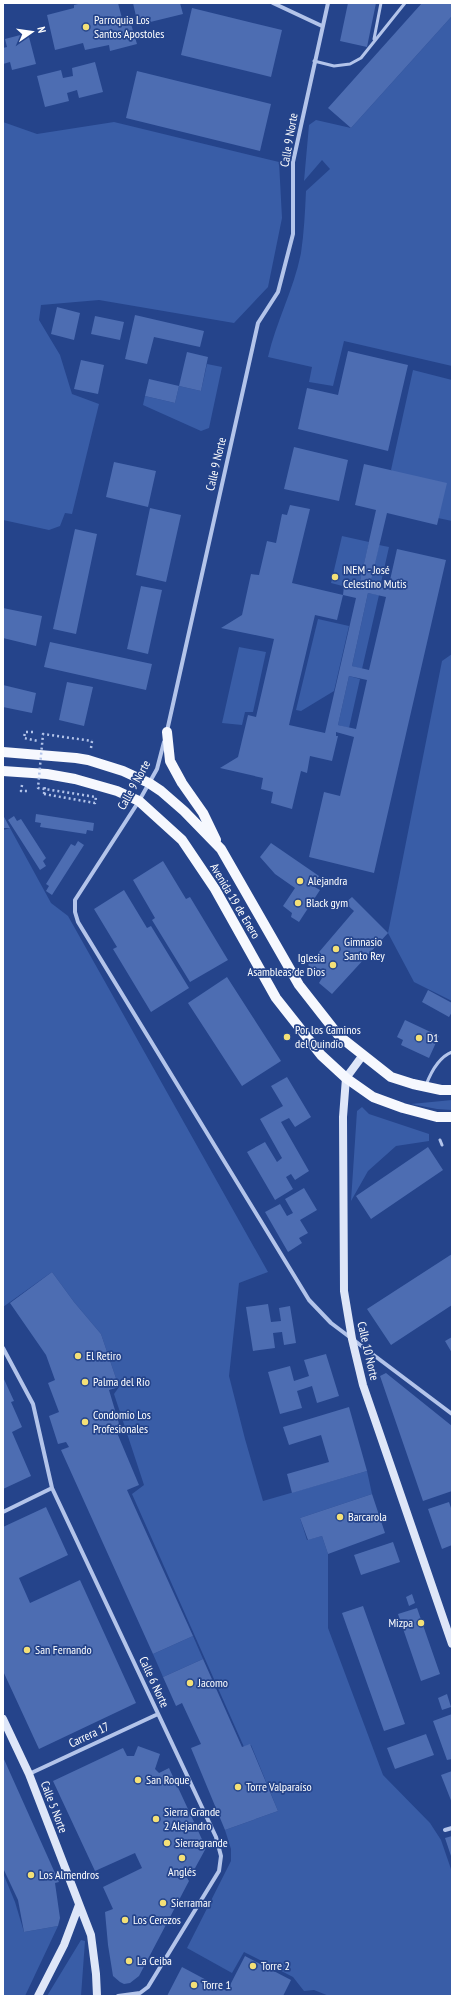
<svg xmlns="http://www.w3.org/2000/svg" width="455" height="1999" viewBox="0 0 455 1999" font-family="'PT Sans Narrow',sans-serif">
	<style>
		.green { fill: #395da7 }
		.building { fill: #4d6db2; fill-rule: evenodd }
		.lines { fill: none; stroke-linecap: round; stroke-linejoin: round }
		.path { stroke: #b3c4ea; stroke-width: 2.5; stroke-dasharray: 2 3; stroke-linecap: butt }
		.lane { stroke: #b3c4ea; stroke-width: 3 }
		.street { stroke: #b3c4ea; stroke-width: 4 }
		.secondary { stroke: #dee6f8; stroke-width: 8 }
		.primary { stroke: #f6f8fe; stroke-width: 10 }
		.path-bridge { stroke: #b3c4ea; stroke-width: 2.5; stroke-dasharray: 2 3; stroke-linecap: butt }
		.poi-dot { fill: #f4e077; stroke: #25448b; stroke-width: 1.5 }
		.labels { text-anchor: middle; stroke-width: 3.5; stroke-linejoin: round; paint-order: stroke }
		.poi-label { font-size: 12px; fill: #fff; stroke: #25448b; text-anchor: start }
		.street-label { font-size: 12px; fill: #fff; stroke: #25448b }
	</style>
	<rect width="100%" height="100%" fill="#25448b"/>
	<path class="green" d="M 452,16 L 452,366 L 344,341 L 333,386 L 309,382 L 312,367 L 268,357 C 276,322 294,289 301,253 C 304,233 305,212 306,191 L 330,169 L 322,160 L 304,181 L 309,125 L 316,120 L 351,128 Z
		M 3,122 L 37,134 L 114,122 L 279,162 L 282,218 L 268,287 L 234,323 L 99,300 L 41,305 L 39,320 L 60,355 L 72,394 L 99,404 L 72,514 L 65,513 L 60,526 L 49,530 L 3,520 Z
		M 207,364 L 222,367 L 209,428 L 201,431 L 143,405 L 145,396 L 175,403 L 179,386 L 201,391 Z
		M 413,370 L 452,380 L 452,521 L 438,518 L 391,470 Z
		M 342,536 L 369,542 L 358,590 L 331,583 Z
		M 379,545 L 389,547 L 380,587 L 370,585 Z
		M 368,593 L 379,595 L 362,669 L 352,666 Z
		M 318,619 L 349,626 L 334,691 L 301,711 L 296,710 Z
		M 239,647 L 266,652 L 253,712 L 245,712 L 242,725 L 222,723 Z
		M 452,654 L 452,1001 L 414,982 L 388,933 L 442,661 Z
		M 349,676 L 360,679 L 349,728 L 338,725 Z
		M 10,828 L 51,903 L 68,916 L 268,1272 L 239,1283 L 229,1376 L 245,1439 L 263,1501 L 367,1471 L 372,1494 L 300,1518 L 307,1540 L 322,1536 L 328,1554 L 328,1628 L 383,1775 L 430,1823 L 441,1840 L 452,1872 L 452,1996 L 329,1996 L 314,1990 L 304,1991 L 293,1977 L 244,1952 L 232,1973 L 187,1948 L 231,1861 L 231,1849 L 225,1830 L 278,1811 L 251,1745 L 244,1747 L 132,1494 L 144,1485 L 114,1394 L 119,1387 L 101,1334 L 74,1302 L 52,1272 L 3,1307 L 3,830 Z
		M 452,1100 L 452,1110 L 437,1109 L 411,1104 Z
		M 362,1107 L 369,1114 L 429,1134 L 429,1141 L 396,1146 L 368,1171 L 351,1201 L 357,1111 Z
		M 193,1636 L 203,1659 L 163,1677 L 153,1654 Z
		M 3,1873 L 15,1902 L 24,1932 L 58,1926 L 25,1996 L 3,1996 Z
		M 81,1940 L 85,1941 L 81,1996 L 47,1996 Z"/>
	<path class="building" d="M 82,3 L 118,3 L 124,26 L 131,24 L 137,44 L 110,51 L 109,45 L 85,50 L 83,43 L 55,50 L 47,15 L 74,8 L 74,5 Z
		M 133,3 L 180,3 L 183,14 L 138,25 Z
		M 348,3 L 376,3 L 367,47 L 340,41 Z
		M 422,3 L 452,3 L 452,16 L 351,128 L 328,108 Z
		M 192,8 L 282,30 L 271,77 L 181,55 Z
		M 28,33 L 36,64 L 12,70 L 10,62 L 3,64 L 3,48 L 7,47 L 5,39 Z
		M 95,62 L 103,92 L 79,98 L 77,90 L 67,93 L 69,101 L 45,107 L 37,76 L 61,70 L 63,78 L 73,76 L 72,68 Z
		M 137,71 L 271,104 L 260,151 L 126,118 Z
		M 57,307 L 80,313 L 74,340 L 51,334 Z
		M 135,315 L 204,331 L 200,347 L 154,337 L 147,364 L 125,359 Z
		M 95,316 L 124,322 L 120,340 L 91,334 Z
		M 348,351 L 408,365 L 388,451 L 298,429 L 307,388 L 338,395 Z
		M 187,352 L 208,357 L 201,391 L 179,386 Z
		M 81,360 L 104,365 L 98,394 L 74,389 Z
		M 149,379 L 179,386 L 175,403 L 145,396 Z
		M 294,447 L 348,460 L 339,501 L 284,489 Z
		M 114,462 L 156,471 L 148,507 L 106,497 Z
		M 364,464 L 447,483 L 437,525 L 387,513 L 370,585 L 388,589 L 397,549 L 446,560 L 374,873 L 309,857 L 324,792 L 340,796 L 354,737 L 336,732 L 336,736 L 338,736 L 332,761 L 310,756 L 307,773 L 301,771 L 292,809 L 271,803 L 273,792 L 261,789 L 263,778 L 220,768 L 238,757 L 248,715 L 256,717 L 274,639 L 221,628 L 242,615 L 251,574 L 259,575 L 267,541 L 276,543 L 282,514 L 287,515 L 290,505 L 310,509 L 292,583 L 343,595 L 344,586 L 358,590 L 376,510 L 355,505 ZM 368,593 L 386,597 L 369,670 L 352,666 ZM 343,595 L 356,598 L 325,733 L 289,725 L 315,615 L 337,620 ZM 349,676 L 367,680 L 356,729 L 338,725 Z
		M 150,508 L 181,515 L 166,582 L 136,575 Z
		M 75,529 L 97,534 L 76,634 L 53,629 Z
		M 141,586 L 162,590 L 148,654 L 127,649 Z
		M 3,608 L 42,616 L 36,646 L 3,638 Z
		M 50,642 L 152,664 L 146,690 L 44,667 Z
		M 67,682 L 93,687 L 84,726 L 59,720 Z
		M 3,685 L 36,693 L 32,713 L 3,707 Z
		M 36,814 L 94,823 L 93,831 L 87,830 L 86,834 L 40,827 L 41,823 L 35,822 Z
		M 3,815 L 10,828 L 3,828 Z
		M 14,816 L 17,821 L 21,819 L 46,858 L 43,861 L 46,866 L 40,870 L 8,820 Z
		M 78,841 L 84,845 L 52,895 L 46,891 L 49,886 L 46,884 L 71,844 L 75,846 Z
		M 271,843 L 319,876 L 313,886 L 320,890 L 299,922 L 291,917 L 292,913 L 283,906 L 295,888 L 275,874 L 260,857 Z
		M 163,861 L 186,899 L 190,897 L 228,960 L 190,982 L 152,920 L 155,918 L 133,880 Z
		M 124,890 L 147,928 L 151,926 L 189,988 L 151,1012 L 113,949 L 117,947 L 94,909 Z
		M 352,897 L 388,933 L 332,994 L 319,983 L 322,978 L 308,965 L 354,911 L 345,903 Z
		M 227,977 L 281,1061 L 242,1086 L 188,1003 Z
		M 428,990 L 452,1003 L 452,1012 L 449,1017 L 422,1002 Z
		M 405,1020 L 439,1036 L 429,1058 L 401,1045 L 403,1040 L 397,1037 Z
		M 287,1077 L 311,1117 L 295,1127 L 289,1118 L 281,1122 L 309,1171 L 295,1180 L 291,1174 L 286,1177 L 293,1189 L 275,1200 L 247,1152 L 265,1142 L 277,1162 L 282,1158 L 260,1119 L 283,1106 L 271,1086 Z
		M 428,1147 L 443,1170 L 371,1219 L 356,1196 Z
		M 304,1188 L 317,1210 L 300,1220 L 308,1233 L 299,1238 L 302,1243 L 288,1252 L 265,1212 L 280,1204 L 287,1216 L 293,1213 L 285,1199 Z
		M 452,1254 L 452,1305 L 391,1345 L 367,1309 Z
		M 52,1272 L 74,1302 L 101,1334 L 119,1387 L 109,1390 L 120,1427 L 115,1428 L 139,1485 L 127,1490 L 193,1636 L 153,1654 L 61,1450 L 69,1447 L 66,1442 L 58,1444 L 49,1416 L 59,1412 L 48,1383 L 55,1380 L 46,1355 L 10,1303 Z
		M 268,1304 L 271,1322 L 281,1321 L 279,1308 L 290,1306 L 296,1343 L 284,1345 L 282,1332 L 273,1333 L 275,1348 L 253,1351 L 246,1307 Z
		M 452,1337 L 452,1353 L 445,1341 Z
		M 326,1354 L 339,1396 L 317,1403 L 312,1386 L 297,1391 L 302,1408 L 280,1414 L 268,1372 L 290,1366 L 294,1381 L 309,1376 L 304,1360 Z
		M 386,1373 L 452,1426 L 452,1491 L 423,1501 L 380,1376 Z
		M 3,1377 L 14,1401 L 11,1402 L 22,1427 L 12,1432 L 31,1476 L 3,1489 Z
		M 349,1407 L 367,1471 L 292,1493 L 287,1474 L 329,1462 L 321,1435 L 289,1445 L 283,1427 Z
		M 372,1494 L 385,1533 L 328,1554 L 322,1536 L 308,1540 L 300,1518 Z
		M 449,1502 L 452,1511 L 452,1545 L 442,1549 L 428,1509 Z
		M 46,1507 L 68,1555 L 19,1578 L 30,1603 L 80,1580 L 136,1703 L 39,1749 L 3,1671 L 3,1527 Z
		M 393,1542 L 400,1562 L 361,1575 L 354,1555 Z
		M 412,1594 L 415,1603 L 409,1606 L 406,1597 Z
		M 363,1606 L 405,1724 L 384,1731 L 342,1613 Z
		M 417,1608 L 440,1674 L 421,1681 L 398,1614 Z
		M 203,1659 L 242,1747 L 250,1744 L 278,1811 L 225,1830 L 191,1748 L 201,1744 L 182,1703 L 176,1706 L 163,1677 Z
		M 447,1694 L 451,1707 L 442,1710 L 438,1698 Z
		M 452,1714 L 452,1759 L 447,1760 L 433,1721 Z
		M 426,1734 L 434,1755 L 395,1769 L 387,1748 Z
		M 138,1746 L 160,1754 L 155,1769 L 159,1773 L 169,1768 L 206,1848 L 194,1870 L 185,1874 L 189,1881 L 139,1976 L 130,1983 L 124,1984 L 120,1982 L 113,1976 L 108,1945 L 105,1912 L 113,1909 L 103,1887 L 142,1868 L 135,1853 L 95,1871 L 53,1781 L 123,1748 L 127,1756 L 134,1756 Z
		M 3,1757 L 59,1882 L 55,1883 L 60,1918 L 58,1926 L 24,1932 L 18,1900 L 3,1868 Z
		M 452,1771 L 452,1803 L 441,1775 Z
		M 452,1836 L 452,1859 L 445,1838 Z
		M 245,1956 L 291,1980 L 283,1996 L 167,1996 L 182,1967 L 227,1991 Z"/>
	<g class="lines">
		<path class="path" d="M 33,732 L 25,732 L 24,738 L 38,741
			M 91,748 L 92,741
			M 22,785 L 21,791 L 29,791
			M 44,794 L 45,785"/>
		<path class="lane" d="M 374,39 L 381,3
			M 314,61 L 334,66 L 350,64 L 361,58 L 405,3
			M 426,1085 C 431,1072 439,1057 452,1052
			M 440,1140 L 442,1145"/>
		<path class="street" d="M 273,3 L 322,26
			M 167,731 L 258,323 L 278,292 L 293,234 L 293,162 L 328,3
			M 164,742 L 157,769 L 139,801 L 75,900 L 75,912 L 78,922 L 309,1300 L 331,1323 L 452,1414
			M 3,1348 L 33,1404 L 52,1488 L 216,1837 L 221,1856 L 219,1871 L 148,1987 L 140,1993 L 118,1996
			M 3,1512 L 52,1488
			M 29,1774 L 158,1714
			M 445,1830 L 452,1828"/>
		<path class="secondary" d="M 363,1055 L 346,1078 L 343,1117 L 344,1291 L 352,1339 L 363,1385 L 452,1644
			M 3,1719 L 29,1774 L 91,1935 L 96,1974 L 97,1996
			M 38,1996 L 64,1945 L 79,1905"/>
		<path class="primary" d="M 167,732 L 170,761 L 182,783 L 203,813 L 216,840
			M 3,752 L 76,758 L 88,760 L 123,771 L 149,783 L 161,791 L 184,811 L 221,849 L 299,985 L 339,1036 L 391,1077 L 413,1084 L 441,1090 L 452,1090
			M 3,771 L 47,774 L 75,779 L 117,791 L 139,801 L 182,840 L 215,889 L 276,998 L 321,1055 L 346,1078 L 373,1097 L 403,1108 L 437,1117 L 452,1117"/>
		<path class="path-bridge" d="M 44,794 L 95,803 L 96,797 L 38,788 L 43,734 L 92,741"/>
	</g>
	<g class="poi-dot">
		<circle cx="86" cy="27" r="4"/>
		<circle cx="335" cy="577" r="4"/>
		<circle cx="300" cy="881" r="4"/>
		<circle cx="298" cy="903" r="4"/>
		<circle cx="336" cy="949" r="4"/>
		<circle cx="333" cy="965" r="4"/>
		<circle cx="287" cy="1037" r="4"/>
		<circle cx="419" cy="1038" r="4"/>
		<circle cx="78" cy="1356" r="4"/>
		<circle cx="85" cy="1382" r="4"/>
		<circle cx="85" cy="1422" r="4"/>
		<circle cx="340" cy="1517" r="4"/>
		<circle cx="421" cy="1623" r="4"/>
		<circle cx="27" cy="1650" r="4"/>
		<circle cx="190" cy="1683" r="4"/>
		<circle cx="138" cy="1780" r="4"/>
		<circle cx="238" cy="1787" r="4"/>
		<circle cx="156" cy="1819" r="4"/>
		<circle cx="167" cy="1843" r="4"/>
		<circle cx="182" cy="1858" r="4"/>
		<circle cx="31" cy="1875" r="4"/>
		<circle cx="163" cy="1903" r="4"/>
		<circle cx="125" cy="1920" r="4"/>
		<circle cx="129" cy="1961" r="4"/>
		<circle cx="253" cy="1966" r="4"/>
		<circle cx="194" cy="1985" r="4"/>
	</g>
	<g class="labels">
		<g class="poi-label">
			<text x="94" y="24">Parroquia Los<tspan x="94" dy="14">Santos Apostoles</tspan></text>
			<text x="343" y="574">INEM - José<tspan x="343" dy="14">Celestino Mutis</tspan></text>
			<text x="308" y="885">Alejandra</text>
			<text x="306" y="907">Black gym</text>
			<text x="344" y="946">Gimnasio<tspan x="344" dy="14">Santo Rey</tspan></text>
			<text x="325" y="962" text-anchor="end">Iglesia<tspan x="325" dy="14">Asambleas de Dios</tspan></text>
			<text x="295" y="1034">Por los Caminos<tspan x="295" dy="14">del Quindío</tspan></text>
			<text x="427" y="1042">D1</text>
			<text x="86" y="1360">El Retiro</text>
			<text x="93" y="1386">Palma del Río</text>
			<text x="93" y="1419">Condomio Los<tspan x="93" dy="14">Profesionales</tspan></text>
			<text x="348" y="1521">Barcarola</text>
			<text x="413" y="1627" text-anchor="end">Mizpa</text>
			<text x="35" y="1654">San Fernando</text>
			<text x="198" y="1687">Jacomo</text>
			<text x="146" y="1784">San Roque</text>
			<text x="246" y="1791">Torre Valparaíso</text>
			<text x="164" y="1816">Sierra Grande<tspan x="164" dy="14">2 Alejandro</tspan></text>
			<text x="175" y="1847">Sierragrande</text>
			<text x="182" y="1876" text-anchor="middle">Anglés</text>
			<text x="39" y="1879">Los Almendros</text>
			<text x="171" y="1907">Sierramar</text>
			<text x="133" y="1924">Los Cerezos</text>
			<text x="137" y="1965">La Ceiba</text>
			<text x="261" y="1970">Torre 2</text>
			<text x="202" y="1989">Torre 1</text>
		</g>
		<g class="street-label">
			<text transform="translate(289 140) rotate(-80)" y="4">Calle 9 Norte</text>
			<text transform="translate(216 464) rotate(-77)" y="4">Calle 9 Norte</text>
			<text transform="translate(134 785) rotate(-61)" y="4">Calle 9 Norte</text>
			<text transform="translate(235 901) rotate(59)" y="4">Avenida 19 de Enero</text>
			<text transform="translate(368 1351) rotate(77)" y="4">Calle 10 Norte</text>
			<text transform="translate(154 1682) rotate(65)" y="4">Calle 6 Norte</text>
			<text transform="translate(89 1735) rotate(-25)" y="4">Carrera 17</text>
			<text transform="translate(54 1807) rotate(69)" y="4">Calle 5 Norte</text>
		</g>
	</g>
	<rect width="455" height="1999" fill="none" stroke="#ffffff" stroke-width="8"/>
	<g transform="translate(32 32) rotate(77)" stroke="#25448b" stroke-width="3" paint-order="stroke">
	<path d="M0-3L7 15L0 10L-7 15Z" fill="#ffffff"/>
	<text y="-6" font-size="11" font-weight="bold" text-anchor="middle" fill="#ffffff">N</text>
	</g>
</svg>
